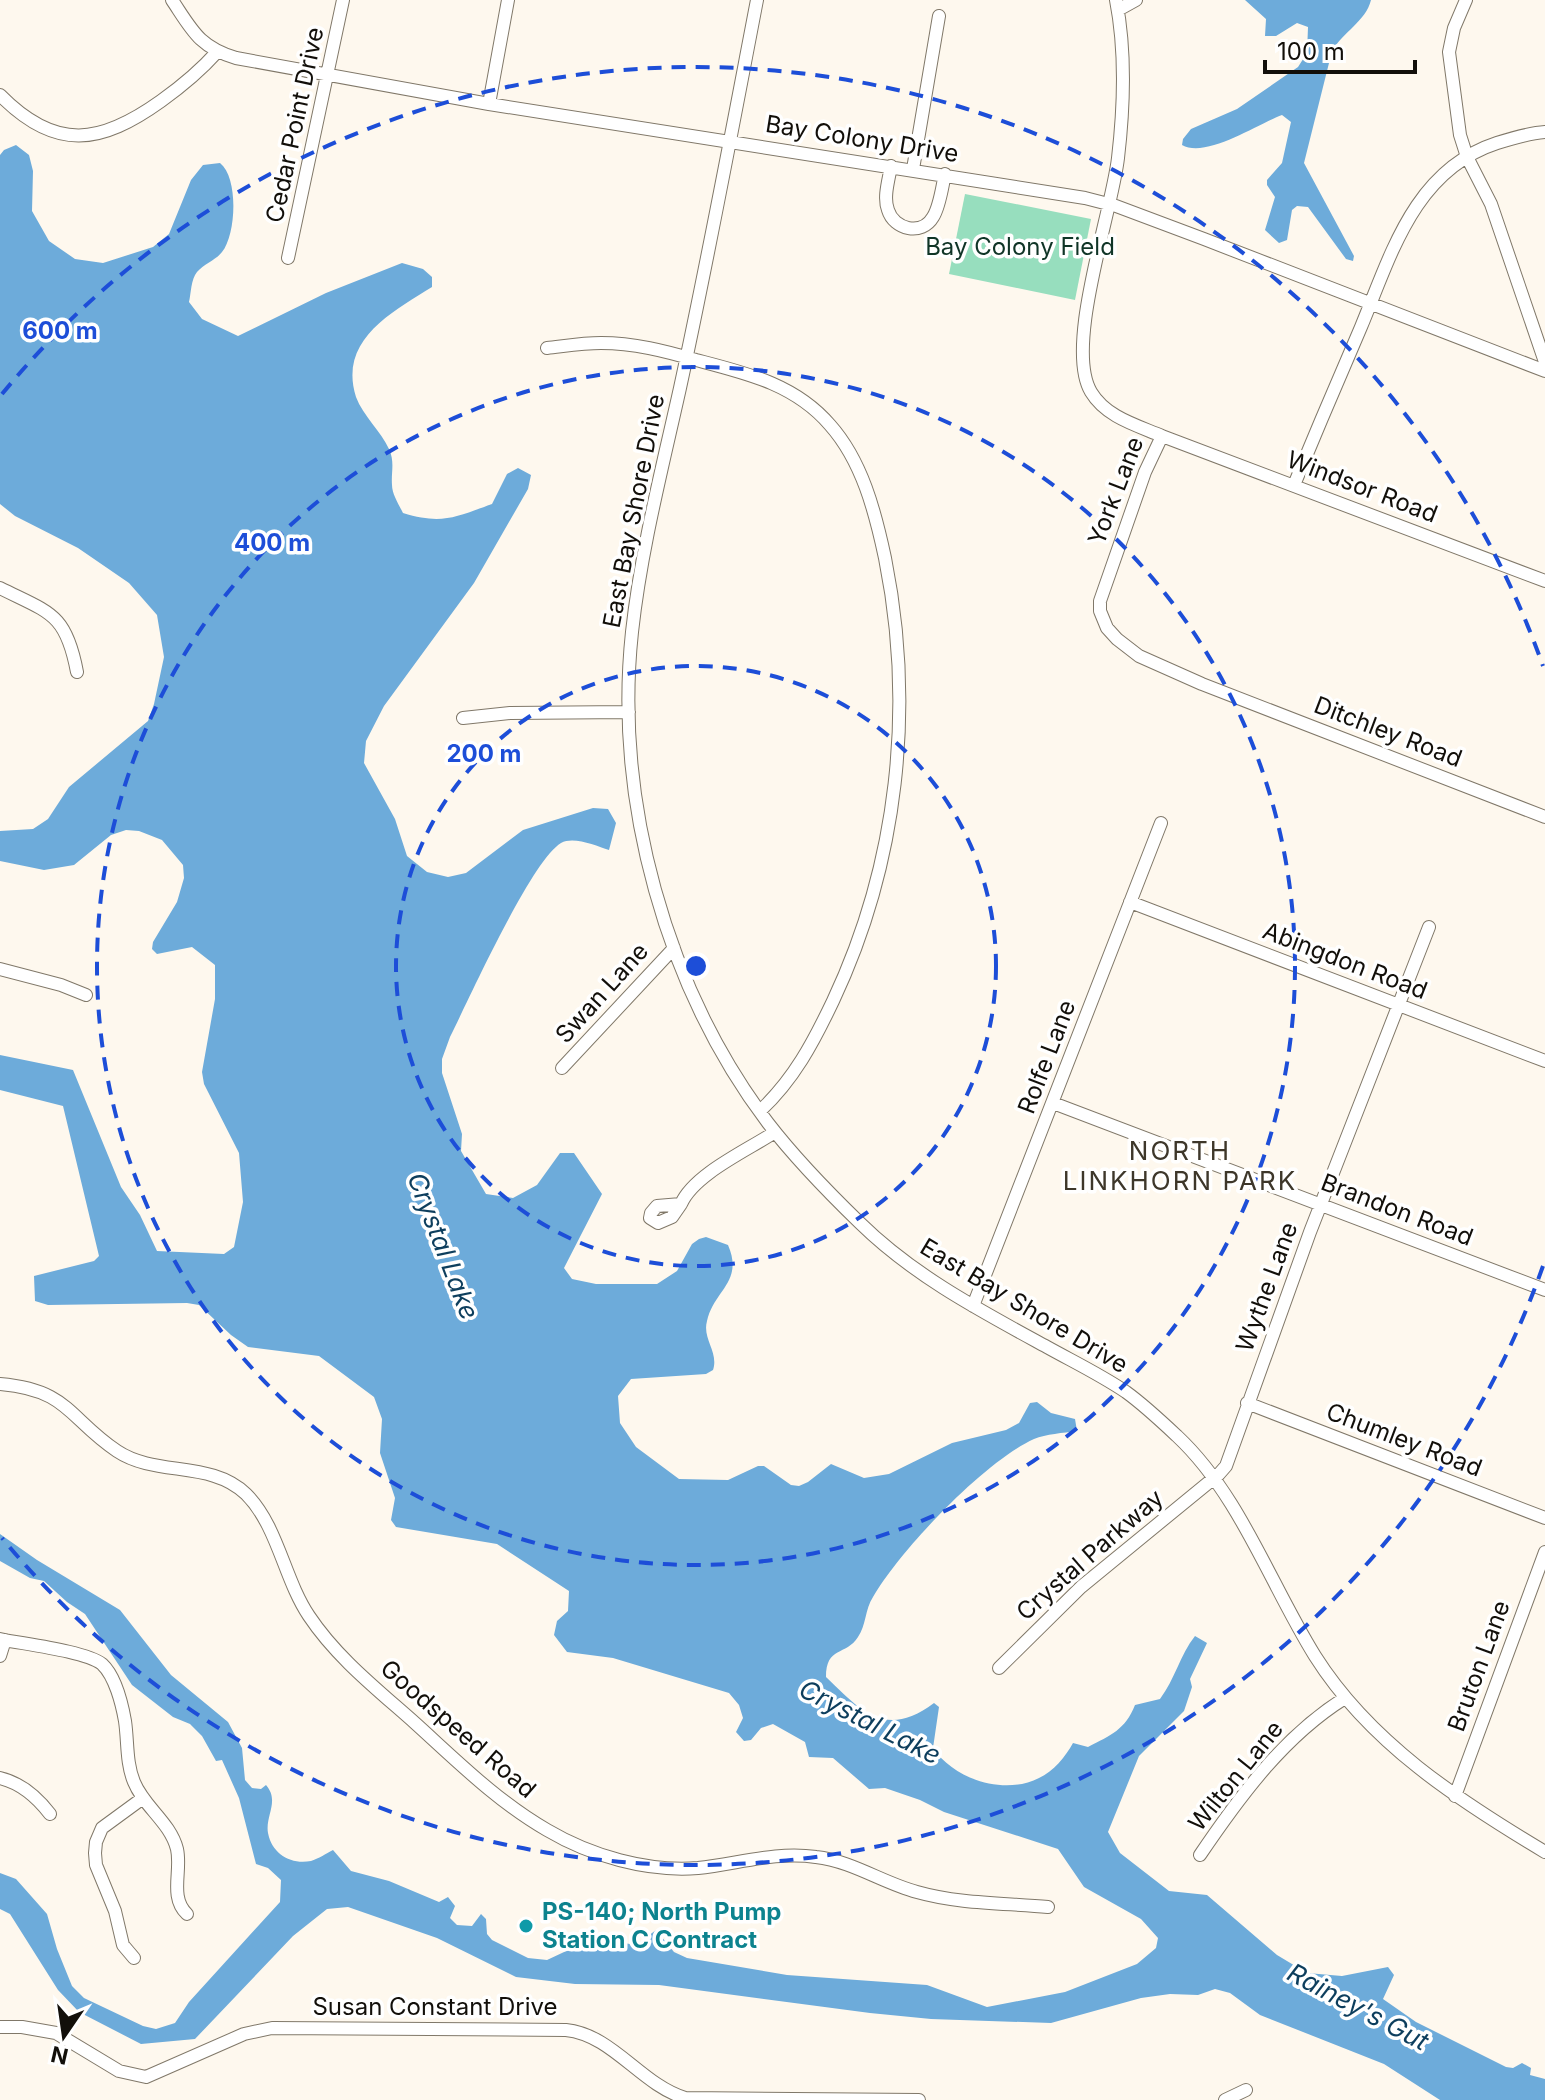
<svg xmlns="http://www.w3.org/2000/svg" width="1545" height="2100" viewBox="0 0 1545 2100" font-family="Inter,sans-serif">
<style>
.green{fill:#97debe}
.water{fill:#6dabda}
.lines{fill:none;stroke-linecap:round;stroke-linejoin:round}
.minor-casing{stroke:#807869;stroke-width:14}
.minor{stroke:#fff;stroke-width:12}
.ring{fill:none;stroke:#1d4ed8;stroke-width:4;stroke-dasharray:14 10}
.culture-dot{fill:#0f9aa8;stroke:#fff;stroke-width:3}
.labels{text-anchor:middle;stroke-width:7;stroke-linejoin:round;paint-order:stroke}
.street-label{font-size:24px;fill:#120f0a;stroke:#fff}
.park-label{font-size:24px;fill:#103527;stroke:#fff}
.culture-label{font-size:24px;font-weight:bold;fill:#0d838f;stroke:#fff;text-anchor:start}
.neighbourhood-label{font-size:26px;letter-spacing:2px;fill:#3e372a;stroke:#fff}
.water-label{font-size:26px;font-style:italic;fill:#0d3e5d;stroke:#fff}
.centre{fill:#1d4ed8;stroke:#fff;stroke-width:4}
.ring-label{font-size:24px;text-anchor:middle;font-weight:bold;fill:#1d4ed8;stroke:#fff;stroke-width:7;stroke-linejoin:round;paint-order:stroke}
</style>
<rect width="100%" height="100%" fill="#fef8ee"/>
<path class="green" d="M965 194 1091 219 1075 300 949 274Z"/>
<path class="water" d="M1245 0H1371C1366 21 1343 32 1332 51L1304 163 1354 256 1353 261 1346 259 1308 207 1297 206 1292 210 1287 240 1279 243 1265 230 1275 197 1267 185V180L1282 163 1291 122 1282 115C1258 124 1206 159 1182 145L1183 139 1191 129 1237 109 1298 67 1307 53 1308 27 1297 23 1276 36H1265L1266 19Z
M16 145 29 155 33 171 32 211 49 241 75 259 103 263 153 247 169 234 191 180 203 165 220 163C239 178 236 235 222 252 216 260 204 264 197 272 191 279 191 293 189 302L202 319 238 336 326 293 402 263 423 269 432 277V287C392 312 338 340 356 397 363 416 381 431 389 449 395 462 391 472 392 485 392 494 399 505 403 513 442 525 456 517 492 504L507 474 518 468 531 475 528 489 474 583 384 706 366 741 364 763 395 819 407 856 427 872 448 877 466 873 523 830 593 808 608 809 616 823 609 850C596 846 574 836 561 843 531 861 469 999 450 1037L442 1059V1073L462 1134 461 1151 486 1194 513 1198 537 1185 560 1153H574L602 1194 564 1268 572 1279 596 1284H657L677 1271 692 1244 699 1239 706 1237 728 1245C744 1282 714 1290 707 1321 702 1339 719 1352 713 1370L706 1374 631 1379 618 1396 620 1423 636 1447 679 1479 728 1480 758 1466H764L791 1485 799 1486 808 1482 831 1464 864 1478 889 1474 952 1443 1006 1430 1019 1423 1030 1403 1037 1402 1051 1413 1075 1419 1077 1431C1063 1433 1046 1434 1034 1439 984 1462 901 1549 873 1597 865 1609 866 1626 858 1637 846 1656 826 1646 826 1677 862 1712 886 1739 934 1703L939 1707 933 1748C954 1779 1004 1796 1039 1778 1053 1772 1066 1756 1073 1743L1088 1747C1111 1735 1125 1730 1135 1705L1160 1699C1175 1679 1180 1655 1195 1636L1207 1643 1190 1679 1192 1687 1184 1711 1139 1756 1108 1832 1120 1853 1169 1891 1207 1895 1277 1955 1307 1973 1342 1976 1388 1967 1394 1975 1383 1999 1416 2022 1506 2067 1513 2068 1522 2063 1531 2068 1530 2075 1545 2079V2100H1440L1384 2064 1260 2015 1230 1993 1215 1989 1198 1995 1170 1994 1141 1998 1051 2023 931 2019 870 2013 659 1985 575 1984 516 1977 437 1938 348 1907 327 1909 293 1936 195 2039 141 2044 79 2012 58 1990 10 1914 0 1909V1873L16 1879 47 1914 57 1949 72 1986 84 1998 143 2026 156 2029 175 2023 189 2002 280 1902 281 1880 268 1868 256 1864 239 1798 222 1760 216 1761 202 1736 190 1724 173 1717 132 1685 85 1614 67 1602 44 1581 30 1578 0 1561V1534L37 1560 120 1610 171 1675 228 1722 242 1748 245 1780 252 1788 261 1789 266 1785C280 1801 265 1816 268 1833 272 1854 291 1865 311 1861 318 1859 327 1853 333 1850L351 1871 389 1881 439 1902 448 1897 455 1906 450 1918 457 1925 472 1926 481 1914 486 1919 487 1934 492 1940 528 1958 547 1960 594 1938 636 1945 656 1930 674 1952 687 1958 787 1975 927 1985 987 2007 1065 1992 1137 1964 1156 1948 1158 1938 1141 1919 1084 1887 1058 1849 944 1812 920 1800 885 1788 869 1789 833 1758 809 1757 805 1742 773 1724 761 1728 751 1740 744 1741 736 1732 743 1718 739 1705 729 1693 613 1658 567 1652 554 1635 557 1621 568 1611 569 1591 497 1544 396 1527 391 1520 395 1498 380 1453 382 1419 374 1397 319 1356 248 1347 231 1335 199 1305 187 1303 48 1305 35 1301 34 1276 94 1261 99 1256 63 1106 0 1090V1055L73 1070 121 1187 140 1215 157 1251 224 1254 234 1247 243 1202 239 1153 204 1084 202 1072 215 999V965L192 947 157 954 152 949 153 942 177 902 184 878 183 865 162 840 139 831 126 830 111 835 74 865 44 870 0 861V831L33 829 48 819 69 787 148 721 154 704 164 657 157 615 129 583 78 548 15 516 0 504V155L4 150Z"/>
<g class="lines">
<g class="minor-casing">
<path id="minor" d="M172 0C192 30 199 47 236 58L489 104 1085 198 1116 206 1204 239 1545 371
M757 0C732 130 708 259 680 388 662 469 641 550 632 632 614 800 666 988 768 1123 795 1158 828 1192 860 1223 914 1276 981 1311 1047 1347 1074 1362 1101 1375 1126 1392 1144 1405 1161 1421 1177 1436 1240 1495 1270 1584 1315 1656 1370 1743 1458 1800 1545 1852
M1116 0C1126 51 1124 107 1118 158 1112 212 1064 347 1091 392 1106 417 1136 425 1162 436L1545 581
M1466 0 1454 28 1449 52 1460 135 1467 157 1491 204 1545 362
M1118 10 1136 0
M0 95C56 152 101 144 161 101 182 86 200 71 217 52
M489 104 508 0
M891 166C889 179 883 197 888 210 894 230 922 236 933 217 940 206 942 187 945 174
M913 169 939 16
M288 258 343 0
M547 348C565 346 583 343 601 343 634 343 665 351 696 360 746 373 795 384 830 425 862 461 875 511 885 558 915 707 898 863 833 1001 813 1043 794 1079 760 1111
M1162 436 1145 472 1100 601V611L1107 628 1117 639 1139 656 1202 684 1545 817
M1294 485C1316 432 1338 380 1361 327 1391 255 1414 170 1497 143 1513 138 1529 133 1545 132
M0 588C50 613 66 613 77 672
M463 718 510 713 629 712
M1130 902 1545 1061
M0 969 61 985 86 995
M562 1068 674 948
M1053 1103 1545 1290
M681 1204C694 1174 748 1150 775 1132
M681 1204 672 1217 658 1223 650 1218 651 1213 657 1206Z
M973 1306 1161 823
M0 1384C69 1390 68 1418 117 1451 156 1477 211 1460 246 1494 278 1526 284 1579 309 1616 337 1658 378 1690 415 1723 457 1761 498 1802 547 1830 591 1856 647 1872 698 1868 737 1864 776 1851 816 1857 852 1861 883 1883 917 1892 959 1904 1006 1903 1048 1907
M1247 1403 1545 1518
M0 1639C23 1644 85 1651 102 1664 115 1676 122 1704 125 1721 128 1741 126 1763 134 1782 144 1807 170 1822 177 1849 182 1871 169 1897 187 1914
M0 1656 5 1640
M999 1668 1081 1587 1219 1474 1226 1466 1310 1232 1429 927
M0 1778C21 1783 37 1797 50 1814
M1455 1796 1545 1552
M1200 1855C1240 1796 1284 1736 1345 1698
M134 1958 123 1945 115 1911 96 1865 95 1853 96 1842 102 1828 143 1798
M0 2027H22L56 2033 119 2071 146 2077 244 2034 272 2028 566 2030C613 2035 640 2084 685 2098L919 2100
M1225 2100 1246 2090"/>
</g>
<use href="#minor" class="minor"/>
</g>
<g class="ring">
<circle cx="696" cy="966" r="300"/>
<circle cx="696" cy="966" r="599"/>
<path d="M1543 1266A899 899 0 0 1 2 1538M2 394A899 899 0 0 1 1543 666"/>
</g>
<circle class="culture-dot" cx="526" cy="1926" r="8"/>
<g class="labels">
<g class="street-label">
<text transform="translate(295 125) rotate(-78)" y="8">Cedar Point Drive</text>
<text transform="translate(862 139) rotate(9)" y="8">Bay Colony Drive</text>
<text transform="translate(1362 487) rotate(21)" y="8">Windsor Road</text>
<text transform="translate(1116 491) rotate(-69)" y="8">York Lane</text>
<text transform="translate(634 511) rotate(-79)" y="8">East Bay Shore Drive</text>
<text transform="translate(1388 732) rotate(21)" y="8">Ditchley Road</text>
<text transform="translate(1345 961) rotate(21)" y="8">Abingdon Road</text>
<text transform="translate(602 993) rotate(-48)" y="8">Swan Lane</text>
<text transform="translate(1047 1057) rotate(-69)" y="8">Rolfe Lane</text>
<text transform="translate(1397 1210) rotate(21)" y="8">Brandon Road</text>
<text transform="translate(1267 1287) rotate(-70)" y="8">Wythe Lane</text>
<text transform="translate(1024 1306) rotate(31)" y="8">East Bay Shore Drive</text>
<text transform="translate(1404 1440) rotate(21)" y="8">Chumley Road</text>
<text transform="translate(1090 1555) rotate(-41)" y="8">Crystal Parkway</text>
<text transform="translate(1479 1666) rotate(-70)" y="8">Bruton Lane</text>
<text transform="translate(458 1729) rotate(41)" y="8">Goodspeed Road</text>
<text transform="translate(1236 1776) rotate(-51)" y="8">Wilton Lane</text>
<text x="435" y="2015">Susan Constant Drive</text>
</g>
<g class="park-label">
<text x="1020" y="255">Bay Colony Field</text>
</g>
<g class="culture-label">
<text x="542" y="1920">PS-140; North Pump<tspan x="542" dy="28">Station C Contract</tspan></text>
</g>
<g class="neighbourhood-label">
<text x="1180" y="1160">NORTH<tspan x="1180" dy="30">LINKHORN PARK</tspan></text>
</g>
<g class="water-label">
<text transform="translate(443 1246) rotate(69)" y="9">Crystal Lake</text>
<text transform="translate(870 1722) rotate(27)" y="9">Crystal Lake</text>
<text transform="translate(1358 2007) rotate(28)" y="9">Rainey's Gut</text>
</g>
</g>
<circle cx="696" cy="966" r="12" class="centre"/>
<g class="ring-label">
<text x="60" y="339">600 m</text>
<text x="272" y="551">400 m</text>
<text x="484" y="762">200 m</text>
</g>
<g transform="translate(64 2036) rotate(193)" stroke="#ffffff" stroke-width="6" paint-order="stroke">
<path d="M0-6L14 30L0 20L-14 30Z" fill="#120f0a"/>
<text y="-12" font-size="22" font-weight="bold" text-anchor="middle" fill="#120f0a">N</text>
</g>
<path d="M1265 60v12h150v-12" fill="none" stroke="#120f0a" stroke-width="4"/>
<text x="1277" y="60" font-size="24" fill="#120f0a" stroke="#ffffff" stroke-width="6" paint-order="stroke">100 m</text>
</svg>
